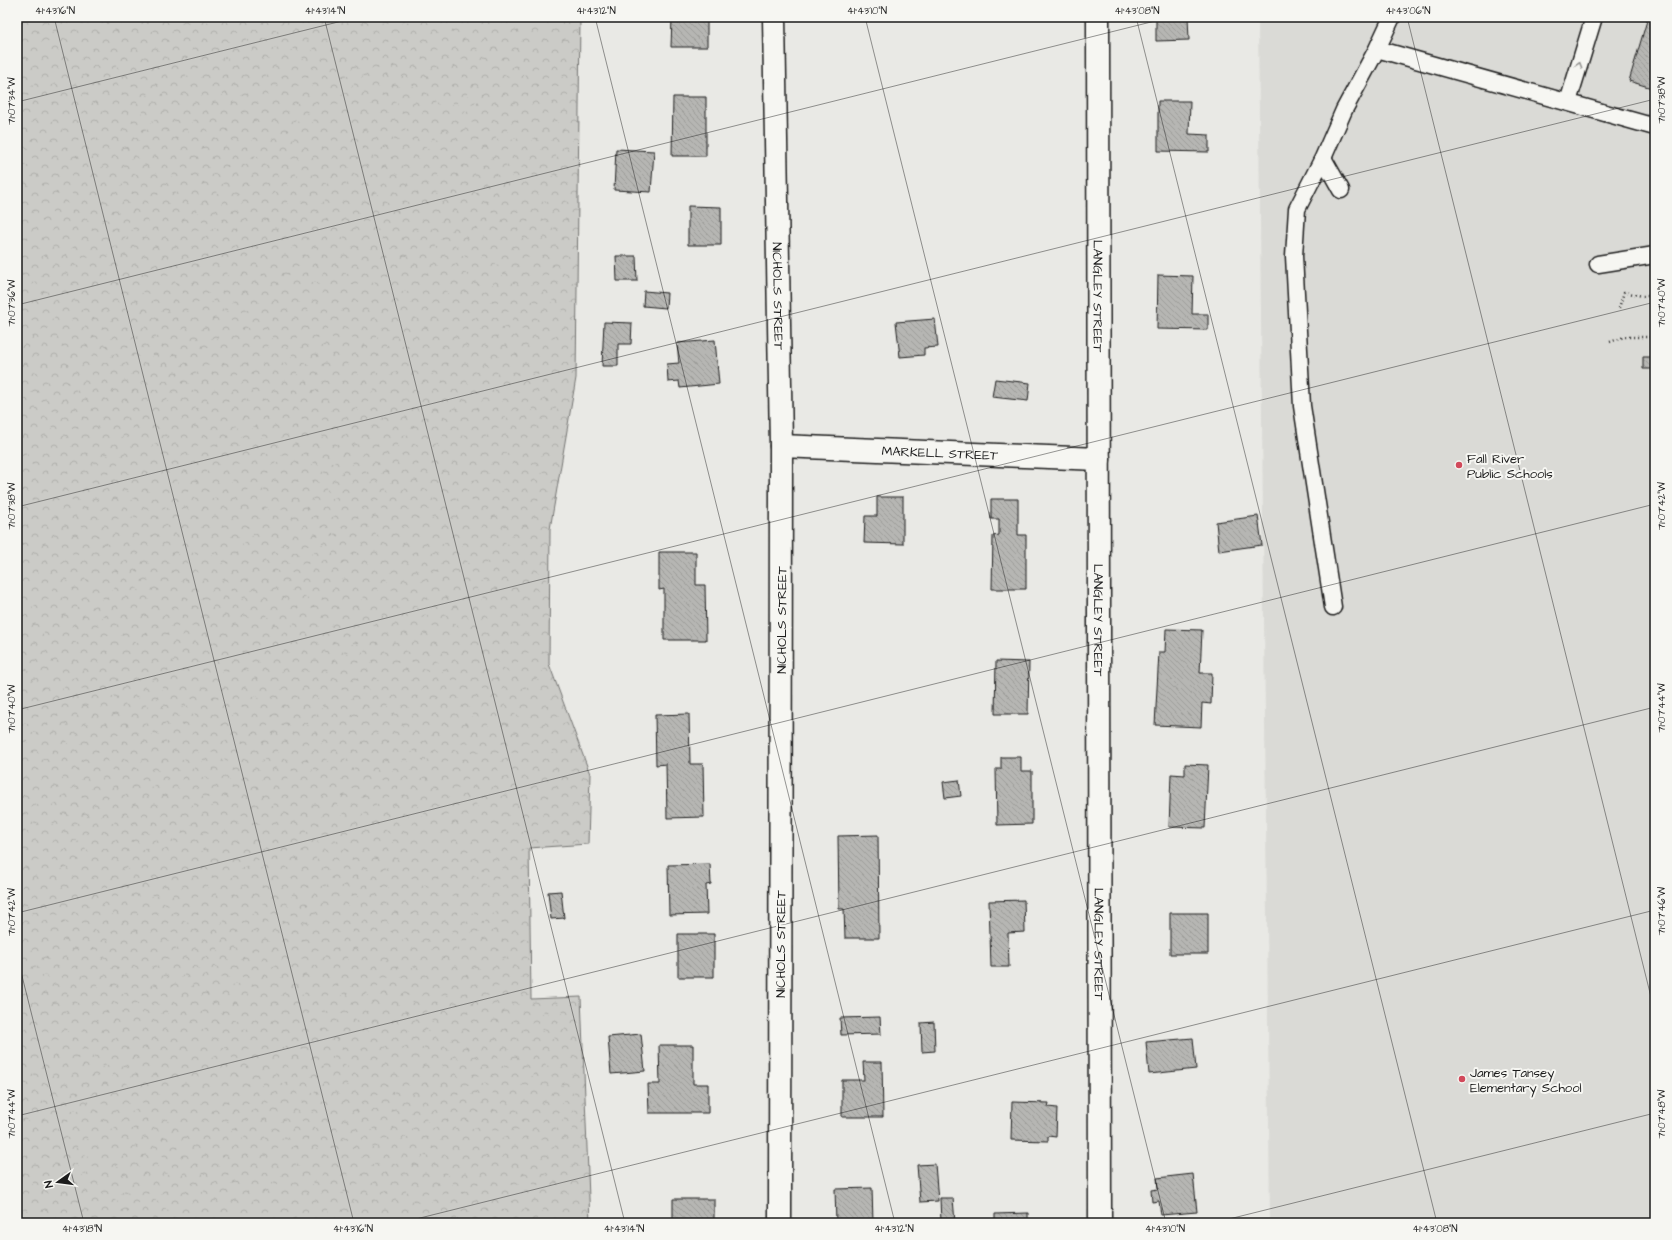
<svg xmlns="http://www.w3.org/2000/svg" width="1672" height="1240" viewBox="0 0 1672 1240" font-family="'Architects Daughter',sans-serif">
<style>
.built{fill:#dadad6}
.forest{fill:url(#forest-crowns);stroke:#747472}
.building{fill:url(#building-back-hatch);stroke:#1c1c1c}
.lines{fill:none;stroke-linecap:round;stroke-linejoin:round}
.service-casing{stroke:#1c1c1c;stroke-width:19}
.minor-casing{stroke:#1c1c1c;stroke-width:25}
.path{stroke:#1c1c1c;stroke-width:2.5;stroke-dasharray:1 3;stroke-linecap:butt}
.service{stroke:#f6f6f2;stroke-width:16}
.minor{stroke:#f6f6f2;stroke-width:22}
.oneway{stroke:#949492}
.ticks{fill:none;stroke:#1c1c1c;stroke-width:1;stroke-opacity:0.45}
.poi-dot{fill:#d1495b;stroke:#f6f6f2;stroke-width:1.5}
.labels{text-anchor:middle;stroke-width:4;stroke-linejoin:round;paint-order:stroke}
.street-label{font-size:13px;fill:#1c1c1c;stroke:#f6f6f2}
.poi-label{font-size:13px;fill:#1c1c1c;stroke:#f6f6f2;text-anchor:start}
.neatline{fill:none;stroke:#1c1c1c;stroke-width:1.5}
.ticks-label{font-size:10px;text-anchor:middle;fill:#1c1c1c}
</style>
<defs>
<pattern id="forest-crowns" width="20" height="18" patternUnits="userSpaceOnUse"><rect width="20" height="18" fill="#cbcbc7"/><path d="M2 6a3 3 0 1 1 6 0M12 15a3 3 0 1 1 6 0" fill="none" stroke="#aeaeaa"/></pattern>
<pattern id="building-back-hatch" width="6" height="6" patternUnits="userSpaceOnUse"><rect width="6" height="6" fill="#b6b6b3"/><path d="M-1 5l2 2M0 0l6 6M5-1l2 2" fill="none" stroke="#9c9c99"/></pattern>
</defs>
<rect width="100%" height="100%" fill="#e9e9e5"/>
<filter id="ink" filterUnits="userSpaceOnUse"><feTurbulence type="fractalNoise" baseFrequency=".025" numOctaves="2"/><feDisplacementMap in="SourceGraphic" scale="8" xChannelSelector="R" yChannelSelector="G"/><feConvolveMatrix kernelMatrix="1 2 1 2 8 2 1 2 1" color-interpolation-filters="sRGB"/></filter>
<g filter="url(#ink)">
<path class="built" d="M1258 17H1655V1223H1270Z"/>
<path class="forest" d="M17 17H580L576 378 550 529 549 664 590 774 588 844 529 848 531 999 581 997 590 1223H17Z"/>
<path class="building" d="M672 17H707V47H671Z
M1156 17H1188L1189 40 1156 41Z
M1648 17H1655V89L1629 81Z
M673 97H706V156H672Z
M1158 101H1190L1189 134 1209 135V152L1158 151Z
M616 149 654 151 651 192 614 190Z
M688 206 721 207V245H688Z
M616 256H636L637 281H617Z
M1158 275 1193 276 1192 314H1208V330L1157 329Z
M644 291 667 293 666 308 643 306Z
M935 319 938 347 924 348V355L900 357 896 322Z
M604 322 632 323 631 344H618V366H602Z
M715 340 719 384 680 388 679 381 668 382 667 364 679 363 677 343Z
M1643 357H1655V369H1643Z
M995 379 1030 383 1028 401 992 397Z
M877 497H903V544L864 543 865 516H877Z
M991 499H1018V535H1026V589H992L993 536 999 535V519H991Z
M1258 516 1262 545 1219 551 1216 522Z
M659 552H696V585H705L706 640H664V589L659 590Z
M1166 629 1202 630 1200 673H1212L1211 704 1202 703 1201 727 1155 725 1159 652H1165Z
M996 661 1029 662 1028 714H995Z
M689 714 690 764H703L704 817 667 818 666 764 656 765 655 715Z
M1001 757H1021V771H1032V824L997 825 996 769H1001Z
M1185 764 1208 765 1205 828 1169 827 1171 774 1185 775Z
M959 780 961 796 945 798 943 782Z
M878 835 879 938H845L844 909H839L838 836Z
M710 864 711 884 706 885 707 914 669 915 668 865Z
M561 891 564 918 551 919 548 892Z
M1024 900 1025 932 1008 933 1009 967H991L989 901Z
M1170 913H1208V954H1170Z
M678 934H714V977H678Z
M880 1017 881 1034 841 1035 840 1018Z
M934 1022 935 1051 922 1052 921 1023Z
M641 1034 645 1071 611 1074 608 1037Z
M1193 1038 1196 1069 1149 1074 1146 1042Z
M659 1045H693V1084H708V1113H649L648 1084H660Z
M863 1062H882L883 1117H842V1080H864Z
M1012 1102 1049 1103 1048 1107 1057 1108 1056 1137 1048 1136V1141L1011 1140Z
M935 1164 938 1201 920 1202 917 1165Z
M1193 1174 1197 1212 1161 1215 1159 1201 1152 1202 1151 1190 1158 1189 1157 1178Z
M872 1188 873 1223H836L835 1189Z
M940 1198H953L955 1223H941Z
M673 1199H714V1223H673Z
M1028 1213V1223H995V1214Z"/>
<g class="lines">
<g class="service-casing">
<path id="service" d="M1392 17 1377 49 1655 127
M1568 102 1594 17
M1323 158 1297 209 1294 256 1302 406 1333 607
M1341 190 1323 158 1344 110 1377 49
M1598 264 1655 255"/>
</g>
<g class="minor-casing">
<g id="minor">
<path id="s1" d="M774 17 781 446 780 1223"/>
<path id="s2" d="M1098 17 1100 1223"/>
<path id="s3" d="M781 446 1099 459"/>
</g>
</g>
<path class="path" d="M1619 308 1624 292 1642 296H1655
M1610 342 1624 337H1655"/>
<use href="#service" class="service"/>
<use href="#minor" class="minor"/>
</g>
<defs><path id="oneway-chevron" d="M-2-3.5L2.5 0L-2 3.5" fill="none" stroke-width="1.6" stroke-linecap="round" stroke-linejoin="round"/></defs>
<use class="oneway" href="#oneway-chevron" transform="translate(1579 65) rotate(-73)"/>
</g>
<path class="ticks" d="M54 17 354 1223M324 17 625 1223M595 17 895 1223M865 17 1166 1223M1136 17 1437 1223M1407 17 1655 1013M17 102 358 17M17 305 1171 17M17 507 1655 99M17 710 1655 302M17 913 1655 504M17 956 84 1223M17 1116 1655 707M400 1223 1655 910M1213 1223 1655 1113"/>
<g class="poi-dot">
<circle cx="1459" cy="465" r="4"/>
<circle cx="1462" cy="1079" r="4"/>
</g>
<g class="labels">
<g class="street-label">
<text dy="5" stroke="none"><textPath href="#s1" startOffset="279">NICHOLS STREET</textPath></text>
<text dy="5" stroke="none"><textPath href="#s2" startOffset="279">LANGLEY STREET</textPath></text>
<text dy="5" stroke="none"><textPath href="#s3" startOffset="159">MARKELL STREET</textPath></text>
<text transform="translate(781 620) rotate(-90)" y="5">NICHOLS STREET</text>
<text dy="5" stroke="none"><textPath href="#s2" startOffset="603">LANGLEY STREET</textPath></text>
<text transform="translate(780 944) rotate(-90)" y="5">NICHOLS STREET</text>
<text dy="5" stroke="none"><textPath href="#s2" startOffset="927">LANGLEY STREET</textPath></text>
</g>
<g class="poi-label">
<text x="1467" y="463">Fall River<tspan x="1467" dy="15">Public Schools</tspan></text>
<text x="1470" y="1077">James Tansey<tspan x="1470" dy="15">Elementary School</tspan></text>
</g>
</g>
<rect width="1672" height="1240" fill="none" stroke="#f6f6f2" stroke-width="44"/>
<g transform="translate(58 1182) rotate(256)" stroke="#f6f6f2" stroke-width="3" paint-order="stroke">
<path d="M0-3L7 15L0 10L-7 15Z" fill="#1c1c1c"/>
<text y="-6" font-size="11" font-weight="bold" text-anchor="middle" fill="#1c1c1c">N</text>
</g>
<rect x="22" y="22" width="1628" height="1196" class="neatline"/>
<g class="ticks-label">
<text x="55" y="14">41°43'16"N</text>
<text x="325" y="14">41°43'14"N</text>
<text x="596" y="14">41°43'12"N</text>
<text x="867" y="14">41°43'10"N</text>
<text x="1137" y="14">41°43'08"N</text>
<text x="1408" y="14">41°43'06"N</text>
<text transform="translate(1661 100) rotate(-90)" y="4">71°07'38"W</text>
<text transform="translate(11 101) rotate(-90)" y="4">71°07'34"W</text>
<text transform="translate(1661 303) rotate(-90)" y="4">71°07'40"W</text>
<text transform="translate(11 303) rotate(-90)" y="4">71°07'36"W</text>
<text transform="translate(1661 506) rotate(-90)" y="4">71°07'42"W</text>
<text transform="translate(11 506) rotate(-90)" y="4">71°07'38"W</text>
<text transform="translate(1661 708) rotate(-90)" y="4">71°07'44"W</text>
<text transform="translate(11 709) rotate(-90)" y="4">71°07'40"W</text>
<text transform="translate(1661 911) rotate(-90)" y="4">71°07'46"W</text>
<text transform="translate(11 912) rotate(-90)" y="4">71°07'42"W</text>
<text transform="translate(1661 1114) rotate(-90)" y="4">71°07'48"W</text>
<text transform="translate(11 1114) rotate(-90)" y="4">71°07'44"W</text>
<text x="82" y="1232">41°43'18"N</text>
<text x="353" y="1232">41°43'16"N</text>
<text x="624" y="1232">41°43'14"N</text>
<text x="894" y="1232">41°43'12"N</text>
<text x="1165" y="1232">41°43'10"N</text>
<text x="1435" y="1232">41°43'08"N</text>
</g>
</svg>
